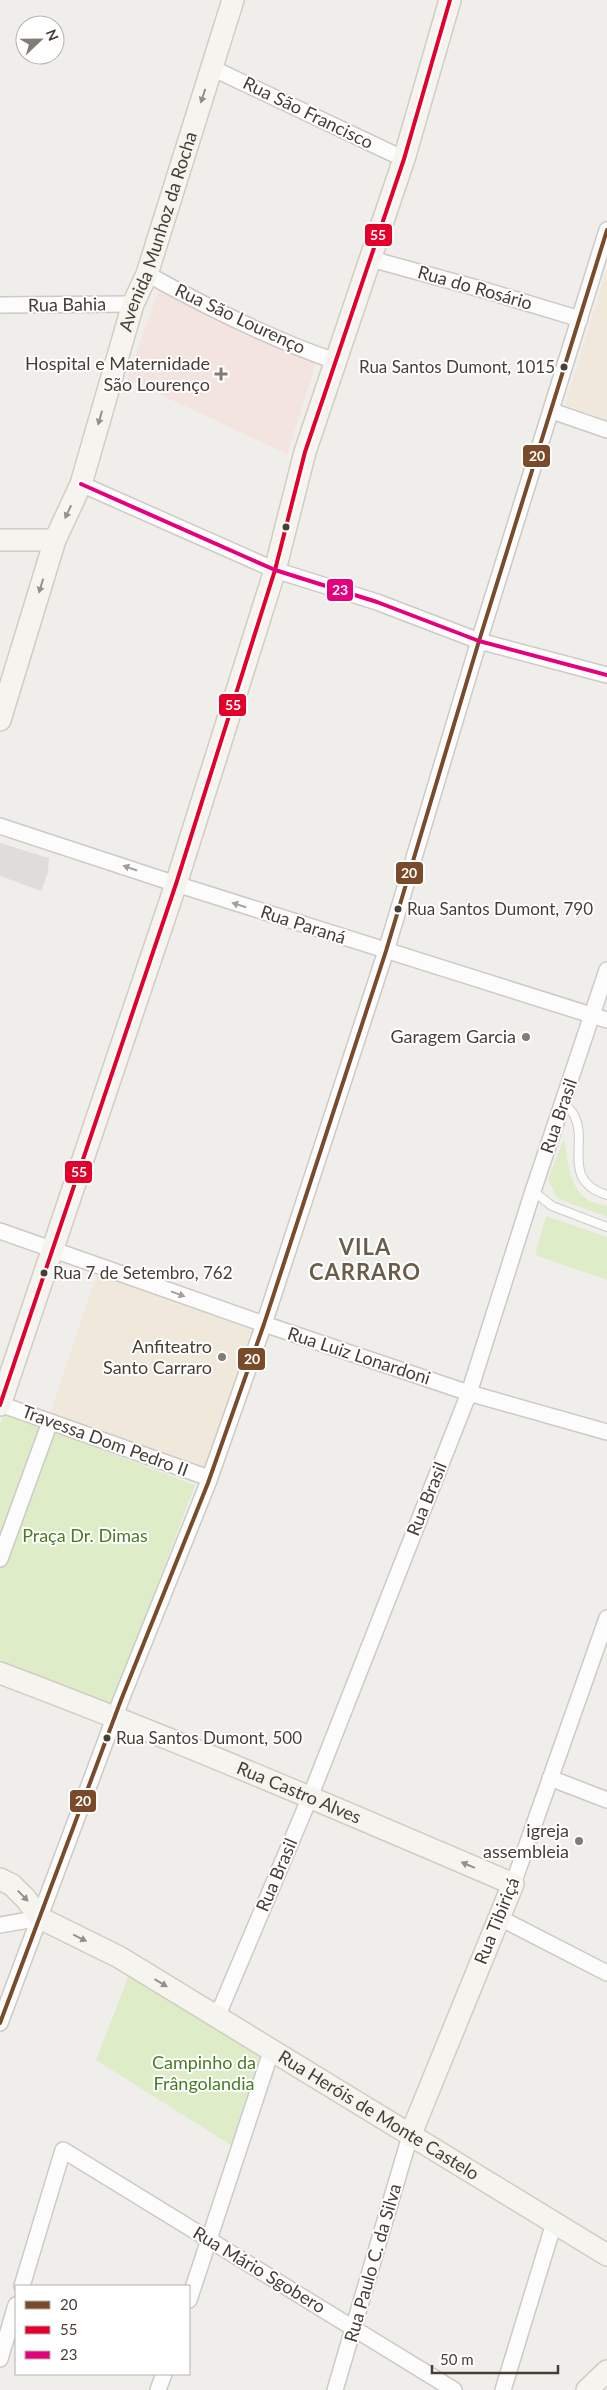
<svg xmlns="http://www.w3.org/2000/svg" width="607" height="2390" viewBox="0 0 607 2390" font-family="Lato,sans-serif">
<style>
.education{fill:#efe8db}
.medical{fill:#f3e4e0}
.green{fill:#dfecc8}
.parking{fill:#dfddd9}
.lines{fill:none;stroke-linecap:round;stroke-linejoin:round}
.lane-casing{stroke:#cdcac6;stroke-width:10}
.street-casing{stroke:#cdcac6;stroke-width:18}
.secondary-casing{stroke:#d2ccc1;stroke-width:24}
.lane{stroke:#fdfcfc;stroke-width:8}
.street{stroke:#fdfcfc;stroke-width:15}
.secondary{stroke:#f6f4ee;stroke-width:21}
.bus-1-casing{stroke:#fff;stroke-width:8}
.bus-2-casing{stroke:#fff;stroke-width:8}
.bus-3-casing{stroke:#fff;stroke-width:8}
.bus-1{stroke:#7a4b2a;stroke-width:4}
.bus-2{stroke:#e4002b;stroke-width:4}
.bus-3{stroke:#e5007d;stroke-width:4}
.oneway{fill:#969088}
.oneway2{fill:#a29e98}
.bus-dot{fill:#473f35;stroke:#fff;stroke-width:2}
.poi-dot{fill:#827c74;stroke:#fff;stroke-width:2}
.labels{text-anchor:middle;stroke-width:4;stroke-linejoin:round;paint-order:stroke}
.bus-label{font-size:17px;fill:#473f35;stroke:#fff;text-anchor:start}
.street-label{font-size:18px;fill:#473f35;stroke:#fff}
.poi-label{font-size:18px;fill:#473f35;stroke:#fff;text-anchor:end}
.park-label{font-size:18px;fill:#497c25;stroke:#fff}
.district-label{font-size:22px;font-weight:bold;letter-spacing:1px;fill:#6a5d4b;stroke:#fff}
.line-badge{stroke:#fff;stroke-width:2}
.badge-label{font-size:14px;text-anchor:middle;font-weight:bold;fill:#fff}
</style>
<rect width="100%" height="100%" fill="#f0eeea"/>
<path class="education" d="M607 269V420L565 405Z
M98 1272 257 1331 207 1472 50 1413Z"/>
<path class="medical" d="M159 289 317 361 287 454 127 379Z"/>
<path class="green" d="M564 1139C568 1160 568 1186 588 1200 593 1203 601 1204 607 1206V1217L557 1198 548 1179Z
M546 1216 607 1237V1280L535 1255Z
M4 1413 195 1485 111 1708 0 1666V1425Z
M129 1975 264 2056 234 2147 96 2060Z"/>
<path class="parking" d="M0 843 49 858 48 872 41 891 0 876Z"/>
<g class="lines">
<g class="lane-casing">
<path id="lane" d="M564 1103C567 1107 572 1111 574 1115 589 1144 560 1180 607 1195
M533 1191 552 1206 607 1227"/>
</g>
<g class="street-casing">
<path id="street" d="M212 68 404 159
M371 259 484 290 580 319
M147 274C207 307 270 339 335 361
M0 305 133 304
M552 411 607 430
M81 484 275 570 377 602 479 641 607 675
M0 826 176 884 607 1020
M0 1231 264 1324 469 1393 607 1432
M0 1404 209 1478
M0 1559 50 1422
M550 1778 607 1800
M513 1884 607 1618
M498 1917 607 1973
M0 1925 40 1918
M217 2017 310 1797 469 1393 533 1191 607 970
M0 2023 121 1700 208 1483 264 1324 386 951 479 641 607 230
M22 2286 63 2150 454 2390
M189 2300 271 2052
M0 2359 16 2305
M158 2390 164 2374
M335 2390 410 2136
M503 2390 554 2223"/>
</g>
<g class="secondary-casing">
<g id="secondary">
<path d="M0 540H55"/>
<path id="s1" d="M0 720 55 540 81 484 133 304 147 274 233 0"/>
<path d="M0 1405 176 884 275 570 305 452 404 159 450 0"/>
<path id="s2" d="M0 1673C173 1738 343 1811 513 1884L410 2136"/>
<path id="s3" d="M0 1879 12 1885 26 1899 40 1918 119 1957 607 2255"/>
<path d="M587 2390 607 2371"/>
</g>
</g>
<use href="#lane" class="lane"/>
<use href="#street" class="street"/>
<use href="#secondary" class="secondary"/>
<g class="bus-1-casing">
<path id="bus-1" d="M0 2023 121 1700 208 1483 264 1324 386 951 479 641 607 230"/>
</g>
<g class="bus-2-casing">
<path id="bus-2" d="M0 1405 176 884 275 570 305 452 404 159 450 0"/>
</g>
<g class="bus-3-casing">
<path id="bus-3" d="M81 484 275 570 377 602 479 641 607 675"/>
</g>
<use href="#bus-1" class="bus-1"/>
<use href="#bus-2" class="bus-2"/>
<use href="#bus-3" class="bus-3"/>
</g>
<defs><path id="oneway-solid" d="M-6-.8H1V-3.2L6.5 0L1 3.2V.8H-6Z" transform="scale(1.25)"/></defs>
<g class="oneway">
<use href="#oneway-solid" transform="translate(203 96) rotate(108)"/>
<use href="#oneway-solid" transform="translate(100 418) rotate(106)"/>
<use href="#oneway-solid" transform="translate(68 512) rotate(115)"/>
<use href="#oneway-solid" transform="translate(41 586) rotate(107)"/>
<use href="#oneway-solid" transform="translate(468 1865) rotate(-157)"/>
<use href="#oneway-solid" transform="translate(23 1896) rotate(46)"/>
<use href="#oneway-solid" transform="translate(80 1938) rotate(26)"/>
<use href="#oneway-solid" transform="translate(161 1983) rotate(31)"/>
</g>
<g class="oneway2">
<use href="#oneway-solid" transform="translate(130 868) rotate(-161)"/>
<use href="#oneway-solid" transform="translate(239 905) rotate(-162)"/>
<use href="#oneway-solid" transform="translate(178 1294) rotate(20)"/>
</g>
<g class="bus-dot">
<circle cx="564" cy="367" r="4.5"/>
<circle cx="286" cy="527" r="4.5"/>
<circle cx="398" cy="909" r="4.5"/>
<circle cx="44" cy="1273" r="4.5"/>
<circle cx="107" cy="1738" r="4.5"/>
</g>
<g class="poi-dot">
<path d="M218.5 366.5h5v5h5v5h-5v5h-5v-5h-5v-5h5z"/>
<circle cx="526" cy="1037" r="5"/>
<circle cx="222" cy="1357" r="5"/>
<circle cx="579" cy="1841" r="5"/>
</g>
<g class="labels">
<g class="bus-label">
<text x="555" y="373" text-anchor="end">Rua Santos Dumont, 1015</text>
<text x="407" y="915">Rua Santos Dumont, 790</text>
<text x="53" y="1279">Rua 7 de Setembro, 762</text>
<text x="116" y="1744">Rua Santos Dumont, 500</text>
</g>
<g class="street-label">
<text transform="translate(308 113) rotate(26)" y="6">Rua São Francisco</text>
<text dy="6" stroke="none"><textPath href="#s1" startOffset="514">Avenida Munhoz da Rocha</textPath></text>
<text transform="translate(475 288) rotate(16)" y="6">Rua do Rosário</text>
<text transform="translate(67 305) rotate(-1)" y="6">Rua Bahia</text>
<text transform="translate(240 319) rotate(25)" y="6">Rua São Lourenço</text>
<text transform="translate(303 925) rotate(18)" y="6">Rua Paraná</text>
<text transform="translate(559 1116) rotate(-71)" y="6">Rua Brasil</text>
<text transform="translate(359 1356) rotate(18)" y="6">Rua Luiz Lonardoni</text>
<text transform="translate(105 1441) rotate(20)" y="6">Travessa Dom Pedro II</text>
<text transform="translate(427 1499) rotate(-68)" y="6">Rua Brasil</text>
<text dy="6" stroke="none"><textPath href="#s2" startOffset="322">Rua Castro Alves</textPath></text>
<text transform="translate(277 1875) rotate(-67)" y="6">Rua Brasil</text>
<text transform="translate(497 1921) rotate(-68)" y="6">Rua Tibiriçá</text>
<text dy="6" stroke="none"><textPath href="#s3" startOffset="449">Rua Heróis de Monte Castelo</textPath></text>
<text transform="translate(373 2263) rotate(-74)" y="6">Rua Paulo C. da Silva</text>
<text transform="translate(259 2270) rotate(31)" y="6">Rua Mário Sgobero</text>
</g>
<g class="poi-label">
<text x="210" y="370">Hospital e Maternidade<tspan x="210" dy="21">São Lourenço</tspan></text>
<text x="516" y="1043">Garagem Garcia</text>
<text x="212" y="1353">Anfiteatro<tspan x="212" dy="21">Santo Carraro</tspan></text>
<text x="569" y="1837">igreja<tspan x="569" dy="21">assembleia</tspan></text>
</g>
<g class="park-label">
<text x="85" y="1542">Praça Dr. Dimas</text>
<text x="204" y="2069">Campinho da<tspan x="204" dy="21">Frângolandia</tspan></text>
</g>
<g class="district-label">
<text x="365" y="1255">VILA<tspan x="365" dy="25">CARRARO</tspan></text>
</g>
</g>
<g class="line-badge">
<rect x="364" y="223" width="29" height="24" rx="5" fill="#e4002b"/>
<rect x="522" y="444" width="29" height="24" rx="5" fill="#7a4b2a"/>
<rect x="326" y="578" width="28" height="24" rx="5" fill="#e5007d"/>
<rect x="218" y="693" width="29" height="24" rx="5" fill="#e4002b"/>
<rect x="395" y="861" width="29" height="24" rx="5" fill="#7a4b2a"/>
<rect x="64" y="1160" width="29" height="24" rx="5" fill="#e4002b"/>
<rect x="237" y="1347" width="29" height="24" rx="5" fill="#7a4b2a"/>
<rect x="69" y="1789" width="28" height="24" rx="5" fill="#7a4b2a"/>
</g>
<g class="badge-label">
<text x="378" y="240">55</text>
<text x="537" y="461">20</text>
<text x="340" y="595">23</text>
<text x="233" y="710">55</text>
<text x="409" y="878">20</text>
<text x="79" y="1177">55</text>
<text x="252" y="1364">20</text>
<text x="83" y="1806">20</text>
</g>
<rect x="15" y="2285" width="175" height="90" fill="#ffffff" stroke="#b5b2ae"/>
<rect x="25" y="2301" width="25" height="8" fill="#7a4b2a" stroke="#b5b2ae"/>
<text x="60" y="2310" font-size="15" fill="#473f35">20</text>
<rect x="25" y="2326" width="25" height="8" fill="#e4002b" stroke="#b5b2ae"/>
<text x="60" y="2335" font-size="15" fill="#473f35">55</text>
<rect x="25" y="2351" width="25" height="8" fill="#e5007d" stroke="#b5b2ae"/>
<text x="60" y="2360" font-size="15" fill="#473f35">23</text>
<g transform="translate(40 40) rotate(68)"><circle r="24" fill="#ffffff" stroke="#b5b2ae"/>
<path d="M0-4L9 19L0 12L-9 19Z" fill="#827c74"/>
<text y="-8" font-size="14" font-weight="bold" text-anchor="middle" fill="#473f35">N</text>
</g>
<path d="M432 2365v8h126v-8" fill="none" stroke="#473f35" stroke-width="2.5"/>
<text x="440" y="2365" font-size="15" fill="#473f35" stroke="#ffffff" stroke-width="4" paint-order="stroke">50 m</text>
</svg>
